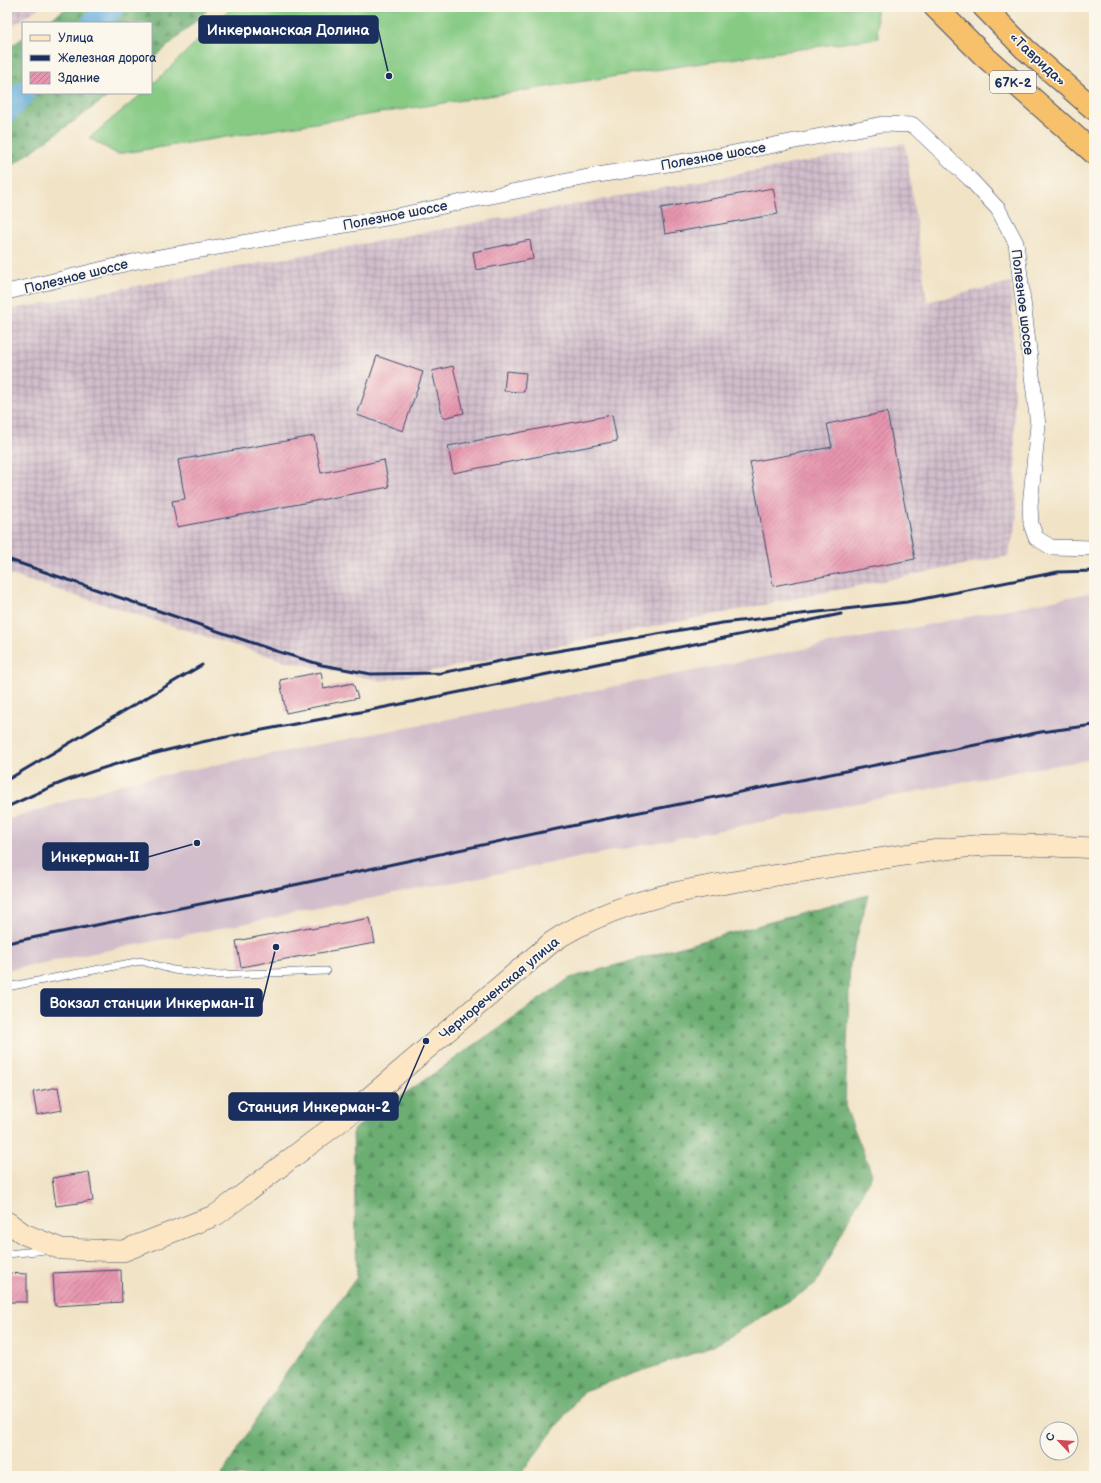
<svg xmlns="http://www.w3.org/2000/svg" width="1101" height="1483" viewBox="0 0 1101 1483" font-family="'Balsamiq Sans',sans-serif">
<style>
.industrial{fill:url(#industrial-grid)}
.railway{fill:#d1bdcb}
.forest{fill:url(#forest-firs);stroke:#446e68}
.garden{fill:#86ca84;stroke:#507c71}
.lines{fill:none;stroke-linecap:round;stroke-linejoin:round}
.river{stroke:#61aad8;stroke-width:24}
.building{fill:url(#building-hatch)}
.lane-casing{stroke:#3b4a6e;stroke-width:8}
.street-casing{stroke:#3b4a6e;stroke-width:16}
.secondary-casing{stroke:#3b4a6e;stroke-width:22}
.highway-casing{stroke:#3b4a6e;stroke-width:24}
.lane{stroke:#fff;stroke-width:7}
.street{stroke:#fff;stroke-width:15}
.secondary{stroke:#fce6c4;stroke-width:21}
.highway{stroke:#f7c06b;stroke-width:22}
.rail{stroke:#1b2f5e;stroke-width:3}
.labels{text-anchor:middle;stroke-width:3.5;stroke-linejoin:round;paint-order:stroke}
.shield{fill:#fbf7ec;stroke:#5e6b89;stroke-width:1}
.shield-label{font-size:13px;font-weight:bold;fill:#1b2f5e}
.street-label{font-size:14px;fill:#1b2f5e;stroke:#fbf7ec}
.leader{fill:none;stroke:#1b2f5e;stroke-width:1.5}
.callout-dot{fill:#1b2f5e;stroke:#fbf7ec;stroke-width:1.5}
.callout{fill:#1b2f5e;stroke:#1b2f5e;stroke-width:1.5}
.callout-label{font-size:15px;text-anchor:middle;font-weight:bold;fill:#fff}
</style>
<defs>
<pattern id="industrial-grid" width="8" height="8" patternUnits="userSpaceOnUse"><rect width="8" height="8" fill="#d1bdcb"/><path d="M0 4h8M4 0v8" fill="none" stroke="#a99aa8"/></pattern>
<pattern id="forest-firs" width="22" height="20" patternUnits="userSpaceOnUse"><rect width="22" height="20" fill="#6cae72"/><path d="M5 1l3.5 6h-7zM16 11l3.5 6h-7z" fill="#588e61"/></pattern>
<pattern id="building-hatch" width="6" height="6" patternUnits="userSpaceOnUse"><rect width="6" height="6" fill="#e794ae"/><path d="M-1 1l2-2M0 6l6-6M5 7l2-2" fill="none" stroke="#ba7991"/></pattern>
</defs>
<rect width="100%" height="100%" fill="#fbf7ec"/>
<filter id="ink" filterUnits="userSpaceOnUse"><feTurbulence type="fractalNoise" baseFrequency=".025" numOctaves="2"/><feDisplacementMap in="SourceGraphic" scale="8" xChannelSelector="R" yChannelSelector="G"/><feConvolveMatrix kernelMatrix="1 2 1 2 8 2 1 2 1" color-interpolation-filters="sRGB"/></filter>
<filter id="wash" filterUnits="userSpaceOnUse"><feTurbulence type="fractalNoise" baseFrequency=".012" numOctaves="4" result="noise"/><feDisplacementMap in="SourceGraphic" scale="16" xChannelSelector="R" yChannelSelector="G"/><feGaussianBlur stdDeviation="0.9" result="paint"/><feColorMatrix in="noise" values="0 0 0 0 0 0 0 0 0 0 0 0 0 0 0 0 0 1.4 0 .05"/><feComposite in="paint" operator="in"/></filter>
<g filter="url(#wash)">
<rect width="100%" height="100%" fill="#f1e3c6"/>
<path class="industrial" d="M7 7H39L7 30Z
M905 143 927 302 1011 282 1017 520 1008 556 382 681 281 660 7 574V310Z"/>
<path class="railway" d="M1094 592V759L1026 770 7 970V820L128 782Z"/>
<path class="forest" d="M68 7H211L151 61V23H45Z
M23 38V93H113L7 169V49Z
M868 895 850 963 845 1106 872 1174 815 1285 712 1347 583 1391 519 1476H221L282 1379 357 1277 353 1130 570 978Z"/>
<path class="garden" d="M232 7H876L878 38 681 66 117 154 89 138 143 93H151V86Z"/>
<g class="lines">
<path class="river" d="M93 23 113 7
M7 111 23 93"/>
</g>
<g id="blocks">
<path class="building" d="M773 188 778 214 665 234 661 208Z
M530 240 533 259 476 270 473 252Z
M377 356 423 372 403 431 357 415Z
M453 366 464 413 443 418 432 371Z
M506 371 526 373 524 392 504 391Z
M887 412 915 559 773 586 750 462 832 447 827 424Z
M612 415 617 441 453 473 448 446Z
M314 436 321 473 384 460 389 487 177 527 172 501 185 499 178 460Z
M321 672 324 689 353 683 358 698 286 713 280 680Z
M370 918 375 943 241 967 236 941 310 927 311 929Z
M58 1087 62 1110 37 1115 33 1092Z
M89 1172 93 1201 56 1206 52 1178Z
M121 1270 122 1302 55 1306 53 1273Z
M7 1273 27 1274V1302H7Z"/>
</g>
</g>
<g filter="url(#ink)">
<use href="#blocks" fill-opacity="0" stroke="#3b4a6e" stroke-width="1"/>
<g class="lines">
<g class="lane-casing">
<path id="lane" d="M7 987 141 961 173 970 214 975 326 971
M7 1254 47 1250"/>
</g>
<g class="street-casing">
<path id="street" d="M7 292 137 261 397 216 471 200 598 175 718 156 883 124 913 125 970 179 998 209 1016 243 1038 425 1030 506 1031 524 1036 538 1051 547 1094 548"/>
</g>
<g class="secondary-casing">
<path id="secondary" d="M7 1222 24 1234 61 1249 123 1251 216 1215 350 1114 552 942C623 895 708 886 791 873 851 864 912 852 973 846 1013 843 1054 846 1094 848"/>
</g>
<g class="highway-casing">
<path id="highway" d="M935 7 983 55 1094 153
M984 7 1025 49 1094 109"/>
</g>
<use href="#lane" class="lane"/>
<use href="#street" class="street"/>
<use href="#secondary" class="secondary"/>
<use href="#highway" class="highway"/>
<path class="rail" d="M7 559 276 651 322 665 371 674 441 673 510 659 722 623 907 602 1058 572 1094 571
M7 780 202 665
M7 807C29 797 51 786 74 778 181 739 296 726 406 703 551 674 696 643 841 614
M7 943 299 884 590 822 1041 732 1094 725"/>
</g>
</g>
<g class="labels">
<rect class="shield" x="990" y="71" width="46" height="22" rx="3"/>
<g class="shield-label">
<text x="1013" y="87">67К-2</text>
</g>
<g class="street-label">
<text transform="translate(1038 59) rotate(43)" y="5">«Таврида»</text>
<text transform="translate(713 156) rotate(-10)" y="5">Полезное шоссе</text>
<text transform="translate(395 215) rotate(-11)" y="5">Полезное шоссе</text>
<text transform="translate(76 276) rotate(-14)" y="5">Полезное шоссе</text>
<text transform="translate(1023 302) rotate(83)" y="5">Полезное шоссе</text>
<text transform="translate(499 988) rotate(-40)" y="5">Чернореченская улица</text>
</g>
</g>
<path class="leader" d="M389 76L378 29M197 843L148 857M276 947L262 1003M426 1041L398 1106"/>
<g class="callout-dot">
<circle cx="389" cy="76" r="4"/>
<circle cx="197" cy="843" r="4"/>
<circle cx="276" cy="947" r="4"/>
<circle cx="426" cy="1041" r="4"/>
</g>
<g class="callout">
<rect x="199" y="16" width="179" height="27" rx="4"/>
<rect x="43" y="843" width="105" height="27" rx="4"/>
<rect x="41" y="989" width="221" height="27" rx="4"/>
<rect x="229" y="1093" width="169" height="27" rx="4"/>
</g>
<g class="callout-label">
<text x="288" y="35">Инкерманская Долина</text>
<text x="95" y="862">Инкерман-II</text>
<text x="152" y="1008">Вокзал станции Инкерман-II</text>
<text x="314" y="1112">Станция Инкерман-2</text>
</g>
<rect width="1101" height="1483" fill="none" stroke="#fbf7ec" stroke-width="24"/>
<rect x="22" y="22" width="130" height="72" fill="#fbf7ec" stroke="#a1a7b3"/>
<rect x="30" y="35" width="20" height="6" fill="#fce6c4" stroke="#a1a7b3"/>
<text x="58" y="42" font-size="12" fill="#1b2f5e">Улица</text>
<rect x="30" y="55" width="20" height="6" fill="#1b2f5e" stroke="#a1a7b3"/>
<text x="58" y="62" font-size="12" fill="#1b2f5e">Железная дорога</text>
<rect x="30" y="72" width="20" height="12" fill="url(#building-hatch)" stroke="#a1a7b3"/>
<text x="58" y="82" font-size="12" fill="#1b2f5e">Здание</text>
<g transform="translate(1059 1441) rotate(295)"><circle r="19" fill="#fbf7ec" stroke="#a1a7b3"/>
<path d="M0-3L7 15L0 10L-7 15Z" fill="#d1495b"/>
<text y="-6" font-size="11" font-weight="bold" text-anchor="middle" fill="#1b2f5e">С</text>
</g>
</svg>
